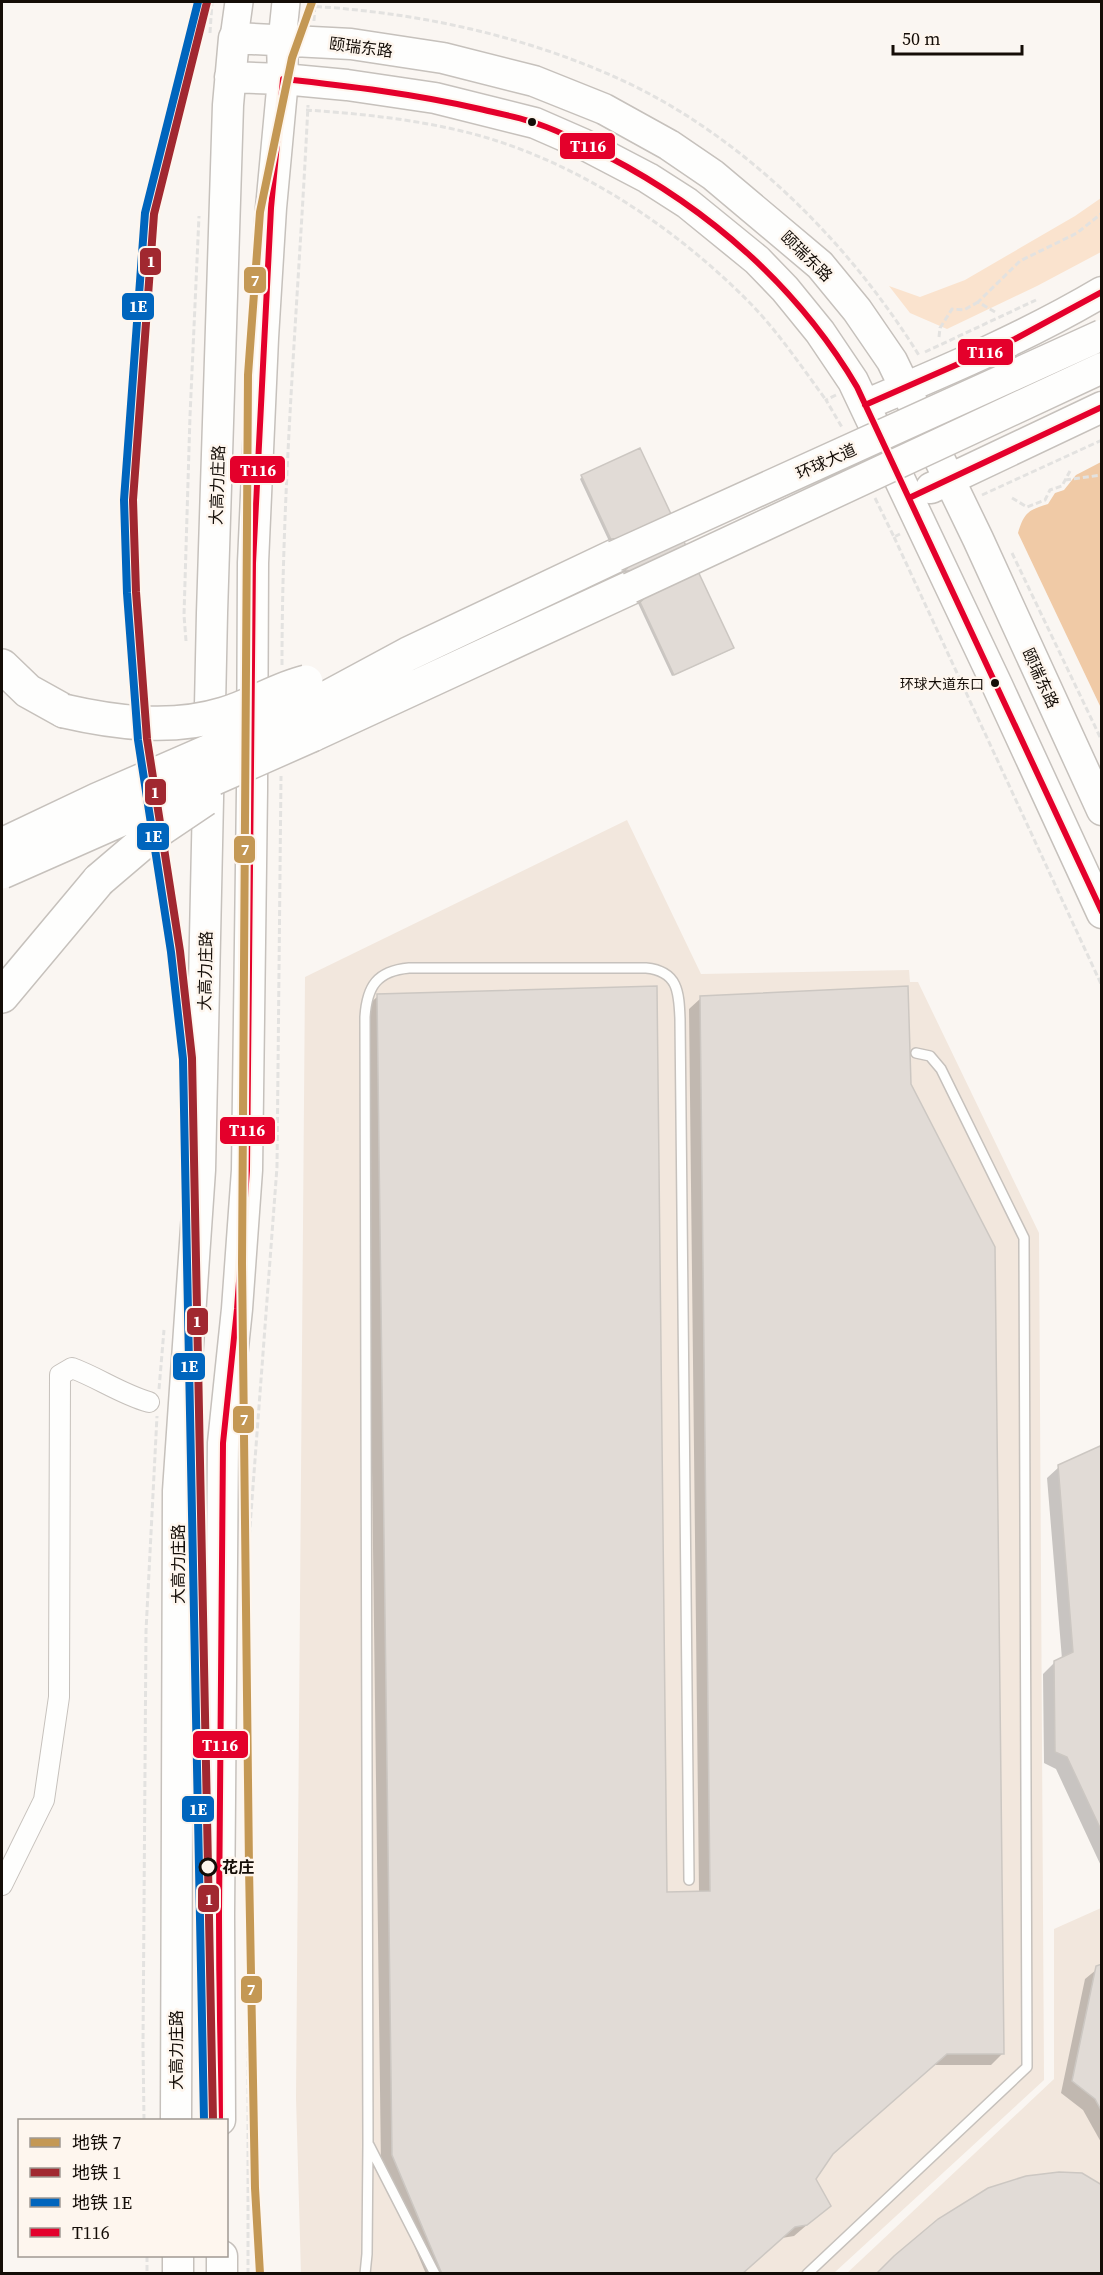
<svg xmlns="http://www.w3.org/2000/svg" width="1103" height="2275" viewBox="0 0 1103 2275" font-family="'Source Serif 4','Noto Sans SC',serif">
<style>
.built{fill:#f2e7dd}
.green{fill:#fae3ce}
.forest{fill:#f0caa6}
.shadow{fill:#0003}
.building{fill:#e1dbd6;stroke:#ccc7c2;stroke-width:1.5}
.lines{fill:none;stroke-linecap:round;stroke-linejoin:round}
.lane-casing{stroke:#c6c1bc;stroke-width:12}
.street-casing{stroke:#c6c1bc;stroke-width:22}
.secondary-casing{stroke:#c6c1bc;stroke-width:30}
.primary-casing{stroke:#c6c1bc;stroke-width:33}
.highway-casing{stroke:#c6c1bc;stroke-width:36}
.path{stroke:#e3e2e0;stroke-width:3;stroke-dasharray:6 3;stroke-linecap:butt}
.lane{stroke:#fefefd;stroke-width:9}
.street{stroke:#fefefd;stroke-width:20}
.secondary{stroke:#fefefd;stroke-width:27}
.primary{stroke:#fefefd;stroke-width:30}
.highway{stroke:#fefefd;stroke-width:33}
.primary-bridge-casing{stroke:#c6c1bc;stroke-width:33;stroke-linecap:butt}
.highway-bridge-casing{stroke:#c6c1bc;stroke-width:36;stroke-linecap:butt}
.primary-bridge{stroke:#fefefd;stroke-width:30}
.highway-bridge{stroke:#fefefd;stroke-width:33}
.bus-1-casing{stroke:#fef6ee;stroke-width:10}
.bus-1{stroke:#e4002b;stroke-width:6}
.metro-1-casing{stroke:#fef6ee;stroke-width:12}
.metro-2-casing{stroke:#fef6ee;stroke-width:12}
.metro-3-casing{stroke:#fef6ee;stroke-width:12}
.metro-1{stroke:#c49854;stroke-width:8}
.metro-2{stroke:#a12830;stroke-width:8}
.metro-3{stroke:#0065bd;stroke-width:8}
.bus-dot{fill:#140d07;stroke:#fef6ee;stroke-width:2}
.stop-dot{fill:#fef6ee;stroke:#140d07;stroke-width:3}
.labels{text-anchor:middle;stroke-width:5;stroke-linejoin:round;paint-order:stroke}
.bus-label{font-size:14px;fill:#140d07;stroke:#fef6ee;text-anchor:end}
.street-label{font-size:16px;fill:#140d07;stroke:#fef6ee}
.stop-label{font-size:16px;font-weight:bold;fill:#140d07;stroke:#fef6ee;text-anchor:start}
.line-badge{stroke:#fef6ee;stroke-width:2}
.badge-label{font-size:16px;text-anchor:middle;font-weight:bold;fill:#fff}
</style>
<rect width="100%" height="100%" fill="#faf6f2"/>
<path class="built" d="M627 820 701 974 909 970 910 982H918L1039 1233 1044 2080 834 2273 301 2274 296 2098 305 977Z
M1101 1908V2273L846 2274 1054 2079V1929Z"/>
<path class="green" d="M1101 198V252L1037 286 947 329 910 313 889 286 920 297 965 280 1075 216Z"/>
<path class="forest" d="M1101 462V708L1018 533C1024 513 1028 510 1048 504L1055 493 1064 490 1076 475Z"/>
<path class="shadow" d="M582 477 730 650 672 676 580 479Z
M378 996 665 1893H699L689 1009 701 998 910 1084 1003 2053 991 2065H934L830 2157 814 2179 829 2206 794 2236 782 2238 741 2274H426L381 2167 366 1007Z
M1102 1454V1868L1056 1769 1044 1763 1043 1674 1055 1662 1062 1659 1047 1478 1059 1467Z
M1102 1965V2144L1083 2110 1061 2093 1085 1979Z"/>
<path class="building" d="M640 448 734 648 674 675 581 475Z
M657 986 667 1892 710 1891 700 996 908 986 911 1084 995 1247 1004 2054H947L833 2154 816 2179 831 2206 807 2225 795 2227 742 2274H442L392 2155 377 994Z
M1100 1446 1102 1450V1832L1067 1757 1055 1752 1054 1661 1073 1652 1058 1465Z
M1102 1964V2112L1095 2099 1072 2081 1096 1966Z
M1059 2172 1082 2173 1102 2185V2274H876L894 2256 938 2219 988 2188 1026 2176Z"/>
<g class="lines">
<g class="lane-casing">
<path id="lane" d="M369 2145 435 2274
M365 2274 367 2254 368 2144 365 1017C367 986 377 971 409 968H646C678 971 679 992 680 1019L689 1880
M807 2274 1027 2067 1024 1238 941 1069 930 1056 916 1053"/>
</g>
<g class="street-casing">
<path id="street" d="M2 1885 44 1800 59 1697 60 1375 72 1368C99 1378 121 1394 149 1402"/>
</g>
<g class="secondary-casing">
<path id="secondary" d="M234 38 239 2
M282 41 286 2"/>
</g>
<g class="primary-casing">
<path id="primary" d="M230 77 283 79 347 85 435 98 535 123 583 144 648 178 687 203 757 260 785 289 820 332 853 381 997 685 1102 913
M865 405C945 371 1026 337 1102 292
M931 488 1102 407
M176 2120 178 1491 200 1170 212 613 228 105 234 38 351 44 443 58 534 81 604 109 669 145 713 175 820 265 857 310 892 361 978 539 1102 810
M220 2120 219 1915 223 1443 237 1309 247 1170 252 790 253 563 263 338 271 208 283 79 282 41
M178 2256V2274
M222 2256V2274"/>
</g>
<g class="highway-casing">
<path id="highway" d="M2 666 28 691 64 711
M306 709 408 654 615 556
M312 735 630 588
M2 996 99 880"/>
</g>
<path class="path" d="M307 6C417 12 528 36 628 83 747 140 851 245 920 357
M314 21 315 2
M210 33 212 2
M306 110C367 114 432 121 491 139 587 169 676 229 747 300 777 330 801 366 826 400
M995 312 978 302 1020 261 1077 233 1102 213
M939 337 940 328 952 309 964 310 978 302
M925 352 1036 300
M836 395 826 400 843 429
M1065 480 1102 475
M982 495 1102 440
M875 498 894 537 900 534
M1012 498 1027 507 1045 500 1050 490 1062 486 1070 471
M894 537 1102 986
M1012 553 1102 741
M186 641 184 615 190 416 199 216
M282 665C282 478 299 292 308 105
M159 1389 164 1330
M144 2120 143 2045 146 1631 157 1416
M147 2256V2274
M248 2274V1553L277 1167 281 776"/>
<use href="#lane" class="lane"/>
<use href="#street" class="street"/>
<use href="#secondary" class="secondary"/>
<use href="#primary" class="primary"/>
<use href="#highway" class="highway"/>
<g class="primary-bridge-casing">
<path id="primary-bridge" d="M615 556 1102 335
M630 588 1102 368"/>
</g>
<g class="highway-bridge-casing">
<path id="highway-bridge" d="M64 711C116 723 172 730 224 714 252 706 277 689 306 682
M2 845 97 800 306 709
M2 872 312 735
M99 880 153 834 205 799"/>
</g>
<use href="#primary-bridge" class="primary-bridge"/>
<use href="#highway-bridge" class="highway-bridge"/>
<g class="bus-1-casing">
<path id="bus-1" d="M865 405 1015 339 1102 292
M909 498 1102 407
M220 2120 219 1915 223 1443 237 1309 247 1170 253 563 271 208 283 79C349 86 415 94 480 109 496 113 513 116 529 121 556 129 582 143 607 156 709 209 798 287 857 387L1102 912"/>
</g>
<use href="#bus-1" class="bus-1"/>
<g class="metro-1-casing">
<path id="metro-1" d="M260 2274 255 2188 249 1867 242 1263 248 375 260 212 292 58 312 2"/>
</g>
<g class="metro-2-casing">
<path id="metro-2" d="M207 2 154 214 133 500 136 592 147 739 180 951 192 1058 213 2120"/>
</g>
<g class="metro-3-casing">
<path id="metro-3" d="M198 2 145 213 124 500 127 593 138 740 171 952 183 1059 204 2120"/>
</g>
<use href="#metro-1" class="metro-1"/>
<use href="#metro-2" class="metro-2"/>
<use href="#metro-3" class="metro-3"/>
</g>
<g class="bus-dot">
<circle cx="532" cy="122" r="5"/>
<circle cx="995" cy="683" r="5"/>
</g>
<circle class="stop-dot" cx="208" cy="1867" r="8"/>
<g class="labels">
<g class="bus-label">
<text x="984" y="689">环球大道东口</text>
</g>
<g class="street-label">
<text transform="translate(361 47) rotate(7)" y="6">颐瑞东路</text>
<text transform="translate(807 256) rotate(44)" y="6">颐瑞东路</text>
<text transform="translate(826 461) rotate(-24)" y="6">环球大道</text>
<text transform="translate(217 485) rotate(-88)" y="6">大高力庄路</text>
<text transform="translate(1041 678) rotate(65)" y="6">颐瑞东路</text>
<text transform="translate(205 971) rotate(-89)" y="6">大高力庄路</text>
<text transform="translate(178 1564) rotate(-90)" y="6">大高力庄路</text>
<text transform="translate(176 2050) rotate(-90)" y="6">大高力庄路</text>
</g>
<g class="stop-label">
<text x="222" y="1873">花庄</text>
</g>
</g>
<g class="line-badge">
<rect x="559" y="132" width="57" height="28" rx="6" fill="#e4002b"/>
<rect x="139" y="247" width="23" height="29" rx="6" fill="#a12830"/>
<rect x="243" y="266" width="24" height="28" rx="6" fill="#c49854"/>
<rect x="121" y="292" width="34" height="29" rx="6" fill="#0065bd"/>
<rect x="957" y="338" width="57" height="28" rx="6" fill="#e4002b"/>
<rect x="229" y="455" width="57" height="29" rx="6" fill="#e4002b"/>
<rect x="144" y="778" width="23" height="28" rx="6" fill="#a12830"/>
<rect x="136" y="822" width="34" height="29" rx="6" fill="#0065bd"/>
<rect x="233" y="835" width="23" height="29" rx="6" fill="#c49854"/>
<rect x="219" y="1116" width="57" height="29" rx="6" fill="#e4002b"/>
<rect x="186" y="1307" width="23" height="29" rx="6" fill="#a12830"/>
<rect x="172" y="1352" width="34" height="29" rx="6" fill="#0065bd"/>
<rect x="232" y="1405" width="23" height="29" rx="6" fill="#c49854"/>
<rect x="192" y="1730" width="57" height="29" rx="6" fill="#e4002b"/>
<rect x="181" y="1795" width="34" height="28" rx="6" fill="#0065bd"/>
<rect x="197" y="1884" width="23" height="29" rx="6" fill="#a12830"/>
<rect x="240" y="1975" width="23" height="29" rx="6" fill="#c49854"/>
</g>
<g class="badge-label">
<text x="588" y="152">T116</text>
<text x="151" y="267">1</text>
<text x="255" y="286">7</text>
<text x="138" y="312">1E</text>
<text x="985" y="358">T116</text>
<text x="258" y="476">T116</text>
<text x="155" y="798">1</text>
<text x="153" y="842">1E</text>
<text x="245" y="855">7</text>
<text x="247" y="1136">T116</text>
<text x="197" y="1327">1</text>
<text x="189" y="1372">1E</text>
<text x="244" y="1425">7</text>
<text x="220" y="1751">T116</text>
<text x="198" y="1815">1E</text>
<text x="209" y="1905">1</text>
<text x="251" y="1995">7</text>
</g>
<rect width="1103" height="2275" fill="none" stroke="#140d07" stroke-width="6"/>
<rect x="18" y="2119" width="210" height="138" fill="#fef6ee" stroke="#a09992" stroke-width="1.5"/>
<rect x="30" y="2138" width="30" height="9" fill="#c49854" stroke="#a09992" stroke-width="1.5"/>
<text x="72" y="2149" font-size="18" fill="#140d07">地铁 7</text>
<rect x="30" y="2168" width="30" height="9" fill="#a12830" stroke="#a09992" stroke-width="1.5"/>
<text x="72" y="2179" font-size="18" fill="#140d07">地铁 1</text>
<rect x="30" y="2198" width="30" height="9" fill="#0065bd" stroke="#a09992" stroke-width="1.5"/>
<text x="72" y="2209" font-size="18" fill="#140d07">地铁 1E</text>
<rect x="30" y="2228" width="30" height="9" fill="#e4002b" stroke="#a09992" stroke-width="1.5"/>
<text x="72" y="2239" font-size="18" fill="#140d07">T116</text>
<path d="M893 45v9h129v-9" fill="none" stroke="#140d07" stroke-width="3"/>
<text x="902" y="45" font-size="18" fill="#140d07" stroke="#fef6ee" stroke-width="4.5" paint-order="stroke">50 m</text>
</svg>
